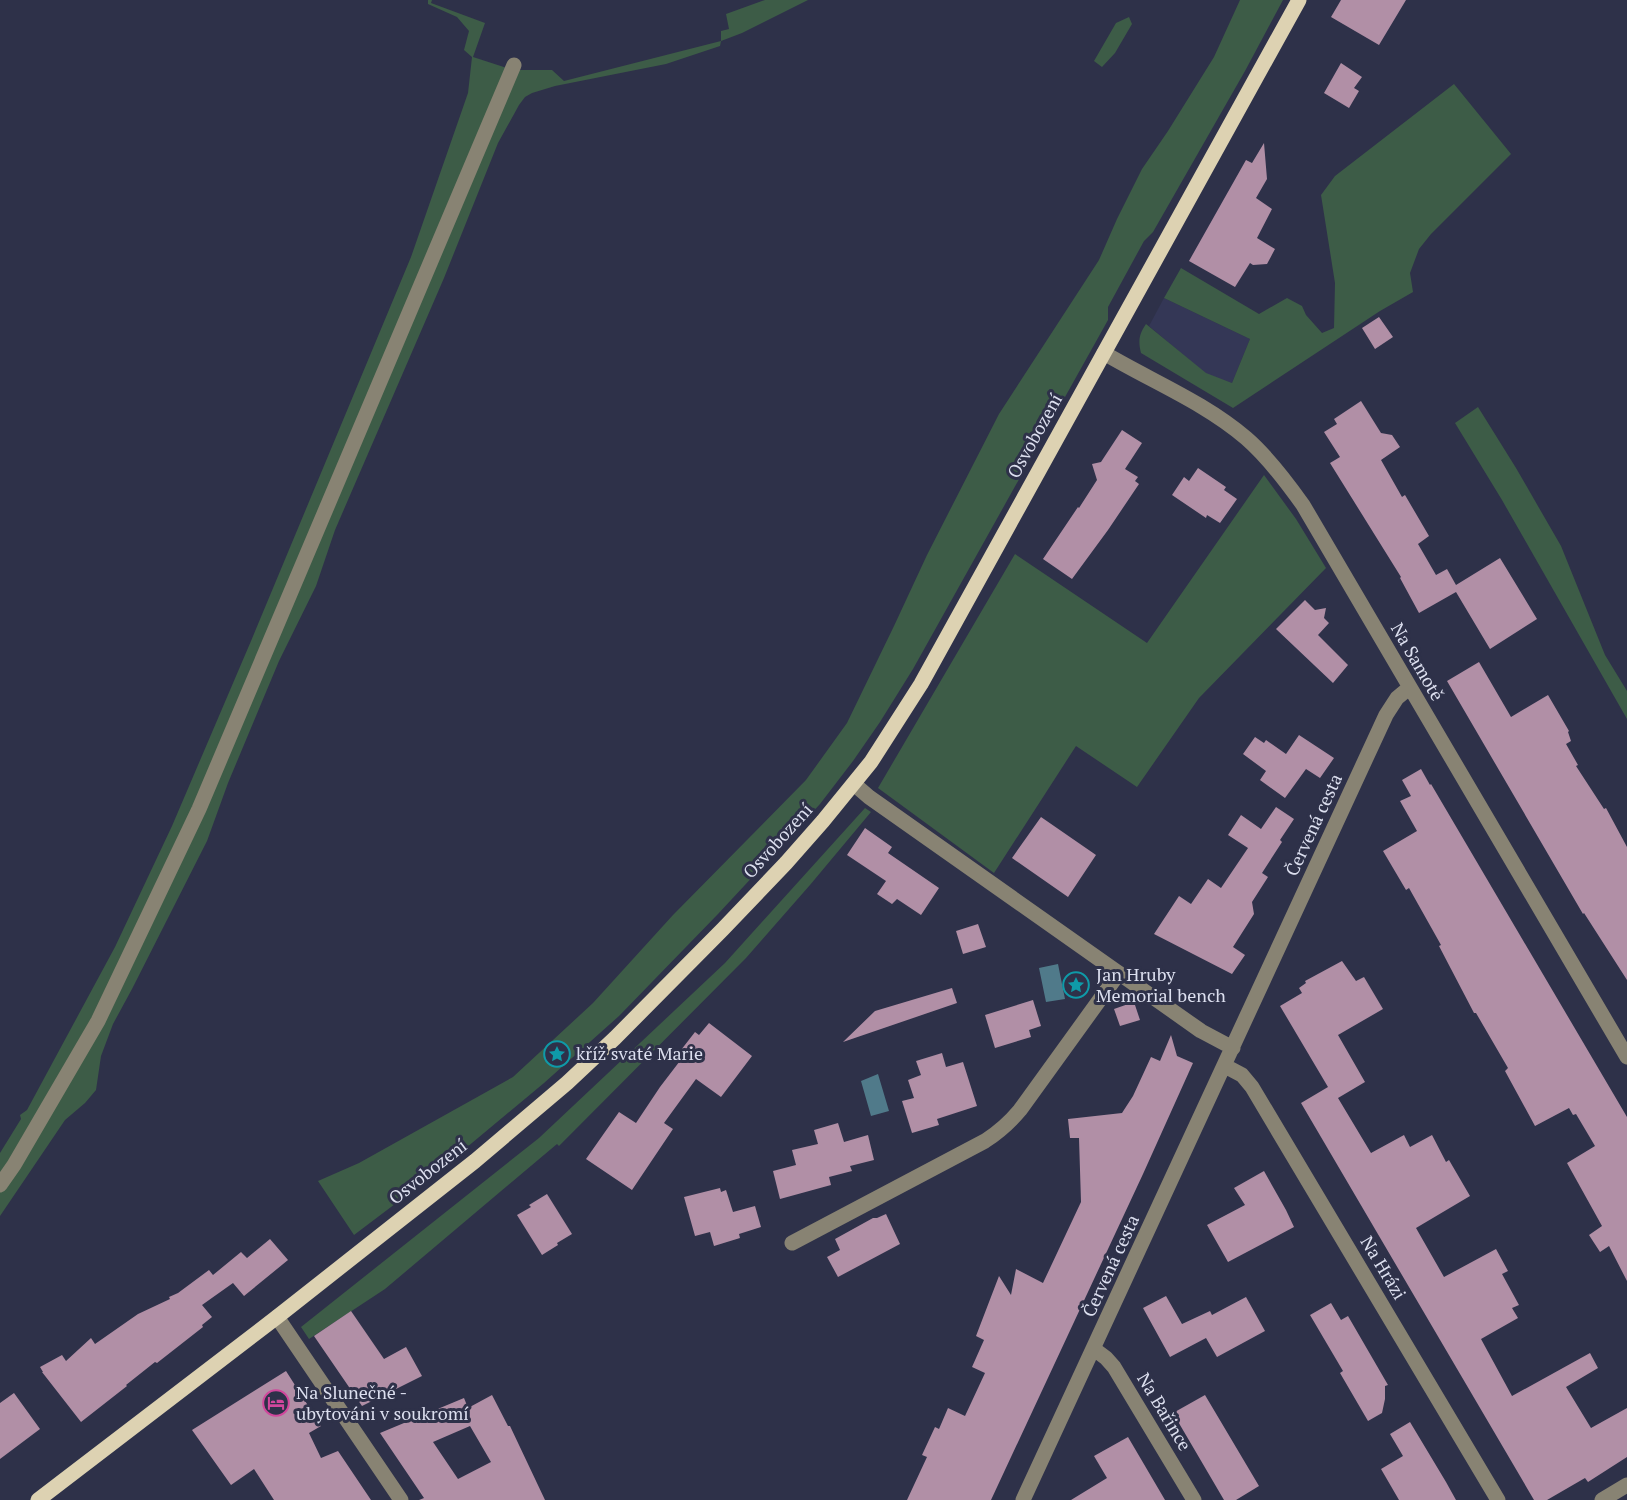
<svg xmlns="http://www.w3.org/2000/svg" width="1627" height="1500" viewBox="0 0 1627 1500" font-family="'PT Serif',serif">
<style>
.built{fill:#343756}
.green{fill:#3d5c47}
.water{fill:#507a8a}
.building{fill:#b18fa6;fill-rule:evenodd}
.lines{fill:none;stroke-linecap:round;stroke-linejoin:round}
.minor{stroke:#888373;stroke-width:15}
.major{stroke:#ddd2b2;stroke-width:15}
.labels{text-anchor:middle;stroke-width:6;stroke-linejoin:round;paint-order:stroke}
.street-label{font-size:18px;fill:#dcdfef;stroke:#2e3149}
.poi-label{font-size:18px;fill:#dcdfef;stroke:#2e3149;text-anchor:start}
</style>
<rect width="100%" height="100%" fill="#2e3149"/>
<path class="built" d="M1164 298 1250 339 1232 383 1206 374 1149 326Z"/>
<path class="green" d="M428 0H432L431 3 485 23 473 57 513 70H552L564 81 721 41 720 46 666 64 555 86 532 93 525 97 519 105 498 143 444 278 335 530 316 586 279 661 228 783 207 841 132 989 113 1024 101 1056 96 1090 85 1103 65 1120 0 1216V1153L21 1119 20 1115 27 1110 115 947 172 826 251 641 411 257 468 93 472 57 464 50 469 31 457 17 428 4Z
M765 0H808L742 33 721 41V31L729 29 726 14Z
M1240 0H1283L1245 71 1153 232 1144 241 1108 307V320L913 669 880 722 853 761 820 804 718 914 619 1016 544 1083 436 1173 354 1235 318 1181 359 1163 513 1077 593 1003 673 915 806 780 847 723 894 626 927 555 999 414 1099 260 1117 219 1142 169 1168 131 1214 57Z
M1129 17 1132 24 1115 53 1102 67 1094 61 1116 23Z
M1454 84 1511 154 1431 234 1419 249 1410 273 1413 292 1380 311 1233 408 1141 353C1138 341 1139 334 1146 324L1206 373 1232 383 1250 339 1164 298 1181 268 1259 314 1287 298 1302 306 1306 315 1322 333 1334 328 1335 283 1321 195 1335 176Z
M1478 407 1516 468 1561 546 1605 655 1627 691V719L1502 500 1455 423Z
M1264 475 1296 519 1326 568 1199 698 1137 787 1076 746 994 873 878 788 1015 554 1147 643Z
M865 808 871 812 810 885 746 958 559 1146 557 1144 385 1289 309 1339 301 1327 539 1138 725 963Z"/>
<path class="water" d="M1058 964 1065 999 1046 1002 1039 968Z
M878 1074 889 1111 871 1116 861 1081Z"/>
<path class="building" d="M1341 0H1406L1379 45 1331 17Z
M1341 63 1362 77 1354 88 1359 91 1349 108 1324 93Z
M1264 143 1267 179 1256 198 1272 209 1257 238 1275 249 1267 264 1253 265 1250 263 1235 287 1189 261 1246 160 1252 163Z
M1379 317 1393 337 1375 349 1362 328Z
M1361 401 1381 433 1392 435 1400 447 1381 460 1402 497 1405 495 1429 536 1418 544 1436 575 1447 569 1456 585 1500 558 1537 619 1490 649 1456 592 1419 613 1400 578 1401 577 1330 463 1340 457 1324 432 1337 424 1334 419Z
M1122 430 1142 443 1125 469 1138 477 1135 481 1139 484 1108 530 1072 579 1043 559 1078 507 1079 508 1097 480 1092 464 1101 462Z
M1198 468 1226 487 1224 490 1237 499 1220 523 1207 515 1206 518 1172 495 1184 477 1189 481Z
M1305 600 1315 610 1326 608 1324 618 1329 623 1318 635 1348 665 1333 683 1276 629Z
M1479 662 1511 717 1548 695 1569 731 1568 732 1571 741 1566 744 1578 765 1576 766 1604 809 1606 808 1627 847V980L1584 913 1583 914 1447 681Z
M1299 735 1334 758 1320 778 1306 769 1285 798 1260 780 1266 771 1243 754 1255 737 1264 743 1266 740 1286 754Z
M1421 769 1430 785 1431 784 1627 1117V1281L1609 1246 1600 1252 1589 1235 1602 1226 1567 1163 1595 1146 1576 1114 1573 1115 1569 1108 1535 1126 1505 1071 1508 1068 1476 1013H1474L1439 946 1441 945 1409 888 1406 890 1383 851 1417 831 1400 801 1411 796 1402 780Z
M1276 807 1294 819 1280 840 1282 842 1262 873 1268 877 1252 902 1254 914 1233 947 1245 955 1232 974 1154 934 1179 896 1191 904 1208 879 1221 888 1248 848 1228 835 1241 815 1261 829Z
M1041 817 1096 855 1068 897 1012 858Z
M865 828 892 847 888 853 939 888 921 915 897 899 892 904 877 894 886 881 847 855Z
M978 924 986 947 963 954 956 931Z
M1342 961 1356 981 1364 977 1383 1009 1338 1035 1365 1082 1338 1098 1371 1153 1404 1135 1410 1147 1432 1135 1446 1162 1449 1160 1470 1196 1416 1228 1444 1277 1496 1249 1508 1271 1502 1274 1519 1305 1512 1308 1518 1318 1481 1339 1512 1396 1590 1353 1598 1368 1566 1387 1591 1428 1627 1408V1457L1588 1482 1585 1478 1547 1500H1534L1301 1103 1328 1087 1280 1006 1302 993 1299 988 1306 983 1305 981Z
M952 988 957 1003 843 1042 875 1011Z
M1033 1000 1041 1026 1029 1030 1031 1037 995 1048 985 1015Z
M1134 1002 1140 1020 1120 1026 1114 1009Z
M709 1023 752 1056 721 1097 696 1079 664 1123 673 1129 632 1190 586 1159 619 1112 636 1123 660 1087 686 1053 681 1050 695 1032 699 1035Z
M1171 1035 1177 1056 1193 1063 1143 1174 991 1500H907L927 1457 922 1455 935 1427 939 1429 948 1408 965 1416 985 1373 972 1367 984 1340 976 1336 999 1276 1011 1295 1016 1269 1043 1283 1081 1202 1079 1138H1070L1068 1119 1122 1113 1133 1096 1151 1057 1160 1061Z
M942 1053 946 1067 963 1062 977 1106 937 1119 939 1125 912 1133 902 1101 914 1098 908 1080 921 1075 916 1061Z
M838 1123 844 1142 868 1135 874 1160 850 1166 852 1171 829 1177 831 1185 780 1199 773 1171 796 1165 792 1150 818 1144 814 1130Z
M1264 1171 1286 1210 1294 1227 1228 1262 1207 1225 1245 1205 1234 1188Z
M720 1188 721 1192 726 1190 733 1212 755 1206 761 1227 739 1234 740 1238 714 1246 710 1232 695 1236 684 1197Z
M547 1194 572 1234 557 1243 558 1245 542 1255 517 1215 531 1207 529 1205Z
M886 1214 900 1244 838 1277 827 1257 840 1250 835 1239 873 1218H877Z
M270 1239 288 1260 244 1296 233 1283 202 1305 212 1317 202 1325 203 1327 157 1363 155 1362 126 1385 127 1386 81 1422 42 1372H43L40 1367 62 1355 66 1361 91 1338 95 1344 138 1314 170 1299 169 1297 178 1293 209 1270 213 1275 241 1252 247 1258Z
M1166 1296 1182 1324 1210 1311 1212 1315 1246 1297 1265 1331 1217 1357 1206 1338 1170 1357 1143 1308Z
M1331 1303 1341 1320 1348 1316 1388 1385 1385 1386V1399L1382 1413 1368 1421 1340 1373 1343 1371 1310 1315Z
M351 1311 384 1359 406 1347 422 1376 362 1406 314 1336Z
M286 1371 321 1426 309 1433 321 1458 338 1451 371 1500H274L254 1469 231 1485 192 1430Z
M14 1393 40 1429 0 1459V1403Z
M492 1395 508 1426H510L545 1500H419L424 1498 380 1433 464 1398 468 1408ZM470 1426 491 1462 458 1479 433 1442Z
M1205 1395 1259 1486 1236 1500H1224L1173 1413Z
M1410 1422 1446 1482 1456 1500H1399L1381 1469 1403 1456 1390 1434Z
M1128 1437 1165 1500H1071L1107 1478 1094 1456Z"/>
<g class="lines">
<path class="minor" d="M1104 353C1151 381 1204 402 1246 438 1268 457 1286 481 1303 505L1627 1057
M854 784 869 797 1201 1031 1233 1048
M1225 1066 1242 1075 1252 1087 1498 1500
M0 1185 14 1165 98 1021 199 809 514 65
M792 1243 985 1141C999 1132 1010 1122 1020 1110L1119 973
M277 1317 401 1500
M1094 1349 1106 1358 1114 1367 1194 1500
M1023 1500 1386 715 1397 698 1409 688
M1602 1500 1627 1485"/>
<path class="major" d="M38 1500 277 1317 475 1161 567 1083 615 1038 723 929 786 863 823 821 871 762 921 684 1299 0"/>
</g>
<defs>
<g id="sight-ring" transform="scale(1.35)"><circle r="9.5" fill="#2e3149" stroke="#0f9aa8" stroke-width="1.5"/><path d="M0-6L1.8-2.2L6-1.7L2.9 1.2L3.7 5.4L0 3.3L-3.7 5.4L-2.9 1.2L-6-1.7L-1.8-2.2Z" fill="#0f9aa8"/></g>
<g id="hotel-ring" transform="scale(1.35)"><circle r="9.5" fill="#2e3149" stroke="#d1479c" stroke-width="1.5"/><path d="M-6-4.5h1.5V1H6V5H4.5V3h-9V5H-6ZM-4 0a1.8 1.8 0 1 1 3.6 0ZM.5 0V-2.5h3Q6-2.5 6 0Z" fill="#d1479c"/></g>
</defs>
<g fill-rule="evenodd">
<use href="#sight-ring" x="1076" y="985"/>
<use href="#sight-ring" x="557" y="1054"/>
<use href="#hotel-ring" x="276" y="1403"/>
</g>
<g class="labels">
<g class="street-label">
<text transform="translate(1035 436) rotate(-61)" y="6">Osvobození</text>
<text transform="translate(1417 662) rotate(60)" y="6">Na Samotě</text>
<text transform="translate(1314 825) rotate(-65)" y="6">Červená cesta</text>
<text transform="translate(778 841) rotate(-48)" y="6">Osvobození</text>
<text transform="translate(428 1172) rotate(-38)" y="6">Osvobození</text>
<text transform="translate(1111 1266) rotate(-65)" y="6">Červená cesta</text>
<text transform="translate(1383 1268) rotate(59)" y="6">Na Hrázi</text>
<text transform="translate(1164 1412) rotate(59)" y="6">Na Bařince</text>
</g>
<g class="poi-label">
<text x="1096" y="981">Jan Hruby<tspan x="1096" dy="21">Memorial bench</tspan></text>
<text x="576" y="1060">kříž svaté Marie</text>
<text x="296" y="1399">Na Slunečné -<tspan x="296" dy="21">ubytováni v soukromí</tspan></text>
</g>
</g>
</svg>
